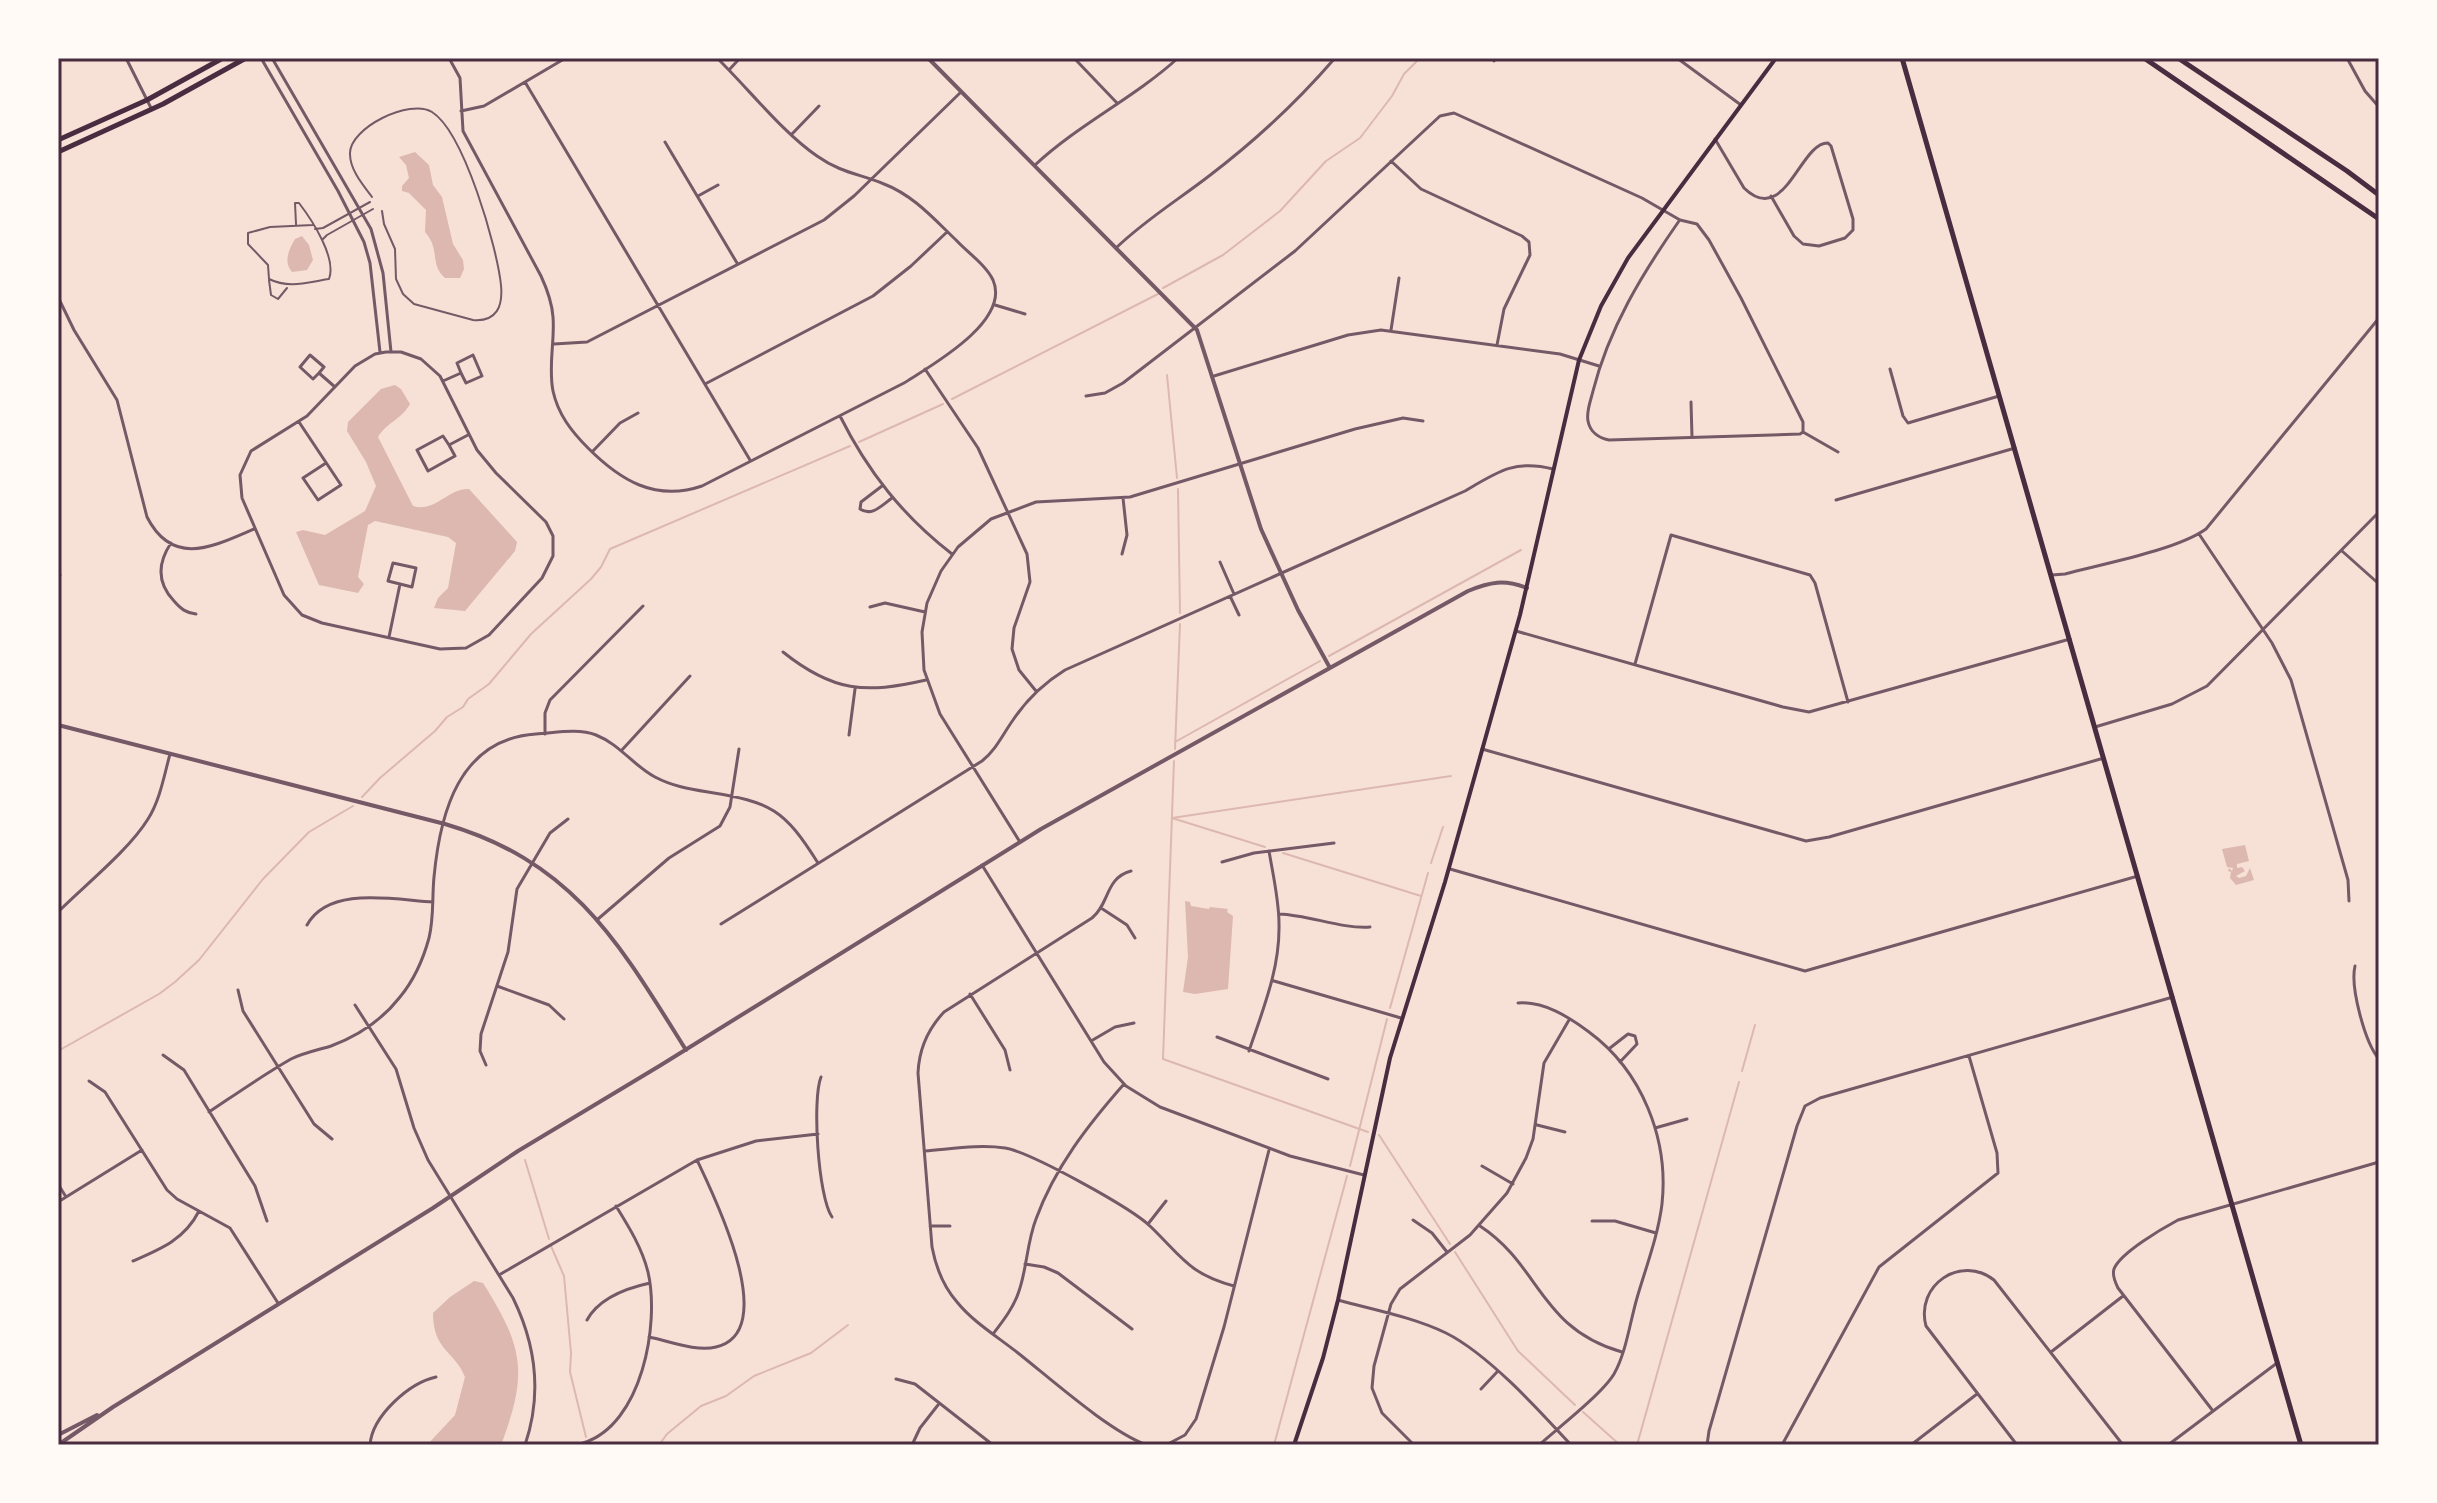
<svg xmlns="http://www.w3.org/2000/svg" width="2437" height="1503" viewBox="0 0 2437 1503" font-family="Signika,sans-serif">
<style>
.water{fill:#dcb8b0}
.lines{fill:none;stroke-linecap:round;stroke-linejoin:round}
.stream{stroke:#dcb8b0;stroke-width:2}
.service{stroke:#755966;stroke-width:2}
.minor{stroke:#755966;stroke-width:3}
.tertiary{stroke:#755966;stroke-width:4}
.secondary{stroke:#4a2c40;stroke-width:4}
.primary{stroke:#4a2c40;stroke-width:5}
.neatline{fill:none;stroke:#4a2c40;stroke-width:3}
</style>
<rect width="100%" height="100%" fill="#f7e1d7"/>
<path class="water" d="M415 152 429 165 433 185 442 197 453 244 463 260 464 269 460 278H445C429 264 441 250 425 232L426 210 409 193 402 191V186L409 178 406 165 399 157Z
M302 236 309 245 313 260 307 270 292 272C283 262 289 249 295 239Z
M395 385 401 389 410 404C401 420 387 422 378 437L413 506C435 513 448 488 469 489L517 542 515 551 465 611 434 608 438 598 448 588 456 543 448 537 375 521 368 525 358 577 364 584 358 593 319 585 296 532 303 530 325 535 365 511 376 486 366 462 347 431 348 422 381 389Z
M2245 845 2249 861 2237 864V868L2242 867 2245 871 2236 876 2239 878 2246 876 2250 868 2254 880 2236 885 2230 878 2231 872 2228 871 2229 868 2232 871 2233 868 2227 867 2222 849Z
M1185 901 1190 902 1191 906 1209 909 1210 907 1228 909 1227 912 1233 916 1228 989 1195 994 1183 992 1188 957Z
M474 1281 483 1283C524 1348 528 1373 501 1445H427L455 1415 465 1377C455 1351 433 1351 433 1313L450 1297Z"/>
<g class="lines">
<path class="stream" d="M1163 288 1223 255 1280 211 1326 161 1360 138 1392 96 1404 74 1420 58
M1167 375 1177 478
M952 399 1158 294
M859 442 943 404
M1178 489 1180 613
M1329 656 1521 550
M1175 742 1320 661
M1175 749 1180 624
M1174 761 1163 1059 1368 1132
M362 797 380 778 435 731 447 717 463 707 468 699 489 684 531 634 591 579 601 567 610 549 850 446
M1172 818 1451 776
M1172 818 1265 847
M1283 853 1421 896
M1431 863 1443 827
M1390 1008 1428 873
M58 1051 159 994 175 982 199 960 263 879 309 832 353 806
M1742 1071 1755 1025
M1379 1135 1450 1244
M525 1160 549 1239
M1350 1166 1387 1019
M551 1246 564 1276 571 1353 570 1372 586 1437
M1455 1252 1518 1351 1575 1405
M1583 1412 1620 1445
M659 1445 667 1434 701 1406 726 1396 754 1376 811 1353 848 1325
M1274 1445 1347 1176
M1637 1445 1739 1082"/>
<path class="service" d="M372 197C363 185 350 170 350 154 349 128 410 98 432 112 464 132 497 247 501 285 503 306 497 322 473 320L414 304 403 294 396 279 395 249 384 224 382 211
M296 224 295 203H299C312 220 337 258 329 279 308 282 289 289 269 279L268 265 248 244V233L270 227 313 225
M315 229 323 228 370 202
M322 240 327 235 373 209
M269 280 271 295 278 299 287 288"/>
<path class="minor" d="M126 58 151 108
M261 58 338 191 364 242 370 263 380 352
M272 58 371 229 383 273 391 352
M449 58 460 78 463 131 541 276C547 289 552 302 553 317 555 341 548 366 553 391 558 414 571 431 588 448 620 480 655 502 702 486L904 383C932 365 1011 321 993 280 986 265 967 252 956 240 934 219 913 195 884 184 860 174 841 173 817 156 783 133 747 87 717 58
M1074 58 1117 103
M1677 58 1741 105
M2347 58 2365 91 2379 107
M1494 61 1496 58
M729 70 740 58
M525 82 750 460
M461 111 484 106 564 59
M792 134 819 106
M1715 139 1744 188C1785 228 1800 142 1828 143L1831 146 1853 219V230L1845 238 1819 246 1803 244 1794 236 1771 196
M665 142 737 263
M1391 161 1421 189 1522 236 1529 242 1530 255 1504 309 1497 345
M1035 165C1079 124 1134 98 1178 58
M698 196 718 185
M1679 221C1642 274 1609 328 1593 391 1591 400 1586 411 1588 421 1590 432 1599 438 1609 440L1800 434 1803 432
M1116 248C1145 220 1178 200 1209 176 1255 141 1297 102 1335 58
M58 297 74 330 117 400 147 517C173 568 214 546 254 529
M995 305 1025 314
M1391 330 1399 278
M554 344 587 342 824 220 854 196 961 92
M386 352H401L421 359 440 376 477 450 496 473 546 522 553 536V556L542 578 489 635 466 648 440 649 322 623 302 615 284 595 242 498 240 475 251 451 307 416 355 366 375 354Z
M925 369 978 448 1027 554 1030 582 1014 628 1012 649 1019 670 1036 691
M1890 369 1903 416 1908 423 1999 396
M319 373 324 367 310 355 300 367 313 379 319 373 335 387
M1214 376 1348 335 1381 330 1560 354 1599 366
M443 381 461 373 466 383 482 376 473 355 457 363 461 373
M705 384 873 296 911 266 947 232
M1086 396 1105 393 1123 383 1295 251 1440 116 1454 113 1642 198 1680 220 1697 224 1709 240 1741 298 1803 422V432
M1691 402 1692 437
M840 416C868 472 903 516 952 554
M299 422 341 485 318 500 303 478 326 463
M1803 432 1838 452
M449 445 455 456 428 471 417 450 443 436 449 445 468 435
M592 452 620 423 638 413
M882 486 861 502 860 509C872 517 882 505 892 498
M1836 500 2015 448
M2199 534 2272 643 2291 680 2348 880 2349 901
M171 543C157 564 157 583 174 601 181 609 186 613 196 614
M2342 551 2379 584
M1122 554 1127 535 1123 498
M1220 562 1234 594
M58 572 60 575
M2052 575 2065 574C2102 564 2177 550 2206 529L2379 318
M1230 596 1239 615
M870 607 885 603 925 612
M1516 631 1783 707 1809 712 2070 639
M389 637 400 584 388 581 393 563 416 568 412 587 400 584
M783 652C833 692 865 694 926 680
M1635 664 1671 535 1810 575 1815 583 1848 702
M2095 727 2172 704 2207 686 2379 512
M545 734V713L550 700 643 606
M849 735 855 689
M1482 749 1806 841 1829 837 2104 758
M621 751 690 676
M1020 842 940 714 924 670 922 632 927 603 941 571 958 547 991 519 1036 502 1130 497 1355 429 1403 418 1423 421
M1222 862 1254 853 1334 843
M982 865 1104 1062 1126 1086 1160 1107 1290 1156 1364 1175
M1450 869 1805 971 2138 876
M1131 871C1105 878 1110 903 1092 918L944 1012C928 1029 919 1049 918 1073L932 1247C936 1268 943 1286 957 1302 973 1322 998 1337 1018 1353 1051 1379 1110 1432 1147 1445
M1101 908 1127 925 1135 938
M58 912C85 885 129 850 148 819 160 800 164 776 170 754
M1279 914C1310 915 1340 929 1370 927
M598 919 669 858 720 826 730 807 739 749
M721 924 982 761C996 750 1003 734 1013 720 1027 699 1044 683 1065 670L1465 491C1497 472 1515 459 1553 469
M307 925C329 885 395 900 433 902
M2355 966C2350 987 2365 1043 2379 1059
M1274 981 1401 1018
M497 986 549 1005 564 1019
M238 990 243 1011 314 1124 332 1139
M970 994 1005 1050 1010 1070
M1518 1003C1544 1001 1569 1017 1589 1032 1642 1071 1669 1139 1662 1204 1658 1236 1646 1267 1637 1298 1630 1322 1626 1353 1614 1374 1602 1394 1558 1428 1539 1445
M355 1005 396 1069 414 1128 428 1160 513 1298C536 1345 542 1395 525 1445
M1217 1037 1328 1079
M1091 1041 1115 1027 1134 1023
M1610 1048 1628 1034 1635 1036 1637 1044 1620 1062
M1249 1051C1263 1009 1280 969 1279 924 1279 900 1273 875 1269 851
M163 1055 184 1070 255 1186 267 1221
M486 1065 480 1051 481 1034 508 952 517 889 550 833 568 819
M821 1077C812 1099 818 1197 832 1217
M89 1081 105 1092 167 1190 177 1199 230 1228 278 1303
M209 1112C236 1094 263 1075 291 1059 303 1053 318 1050 331 1046 358 1036 382 1020 400 997 414 980 423 960 429 938 434 918 432 897 434 877 440 813 459 739 536 734 555 733 578 728 596 735 619 744 634 766 655 777 672 786 689 789 708 792 771 802 784 809 818 863
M1537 1125 1565 1132
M1655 1128 1687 1119
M925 1151C951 1149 979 1144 1005 1148 1030 1152 1132 1208 1151 1227 1182 1257 1189 1274 1234 1286
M1482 1166 1513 1184
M58 1184 66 1197
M58 1202 142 1150
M1413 1220 1432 1233 1447 1252
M1592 1221H1615L1656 1233
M1148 1224 1166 1201
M930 1226H950
M1480 1226C1541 1266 1539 1328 1622 1352
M133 1261C161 1249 185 1239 199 1211
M1025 1264 1044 1267 1058 1273 1132 1329
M499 1275 697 1160 756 1141 818 1134
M1338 1300C1374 1310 1413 1317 1446 1333 1488 1354 1539 1410 1571 1445
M58 1308H59
M587 1320C599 1298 627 1288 650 1283
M993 1334C1003 1321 1014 1307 1019 1291 1027 1268 1027 1242 1036 1219 1055 1167 1088 1125 1124 1084
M649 1337C669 1341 696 1352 716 1347 782 1332 713 1194 697 1160
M2051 1352 2123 1296
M896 1379 915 1384 993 1445
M1481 1389 1497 1372
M2213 1411 2118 1288C2115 1282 2112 1275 2114 1269 2120 1253 2163 1228 2178 1220L2379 1162
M583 1443C642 1425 660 1324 648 1272 642 1248 629 1227 616 1206
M370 1445C372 1416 409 1383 436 1377
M912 1445 920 1428 938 1405
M1166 1445 1185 1435 1196 1419 1224 1327 1269 1150
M1414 1445 1382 1413 1372 1388 1374 1366 1391 1304 1400 1289 1470 1235 1507 1193 1526 1158 1533 1139 1544 1063 1569 1020
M1707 1445 1709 1431 1797 1126 1805 1106 1820 1098 2173 997
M1782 1445 1879 1267 1998 1173 1997 1153 1969 1056
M1911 1445 1977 1394
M2017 1445 1926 1326C1915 1285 1961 1254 1994 1280L2123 1445
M2168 1445 2277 1363"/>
<path class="tertiary" d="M928 58 1197 330 1261 529 1298 610 1330 668
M58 725 445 824C574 862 619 943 686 1050
M58 1435 97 1415
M58 1445 113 1407 433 1208 518 1151 661 1065 1041 829 1468 591C1490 582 1504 579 1527 588"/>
<path class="secondary" d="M1294 1445 1323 1358 1338 1300 1390 1058 1445 882 1520 615 1579 360 1601 306 1628 258 1776 58"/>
<path class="primary" d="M1902 58 2301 1445
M2144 58 2379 219
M2178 58 2347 171 2379 195
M58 140 147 100 223 58
M58 152 163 104 246 58"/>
</g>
<rect width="2437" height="1503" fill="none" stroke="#fffaf5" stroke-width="120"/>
<rect x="60" y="60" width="2317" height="1383" class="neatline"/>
</svg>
